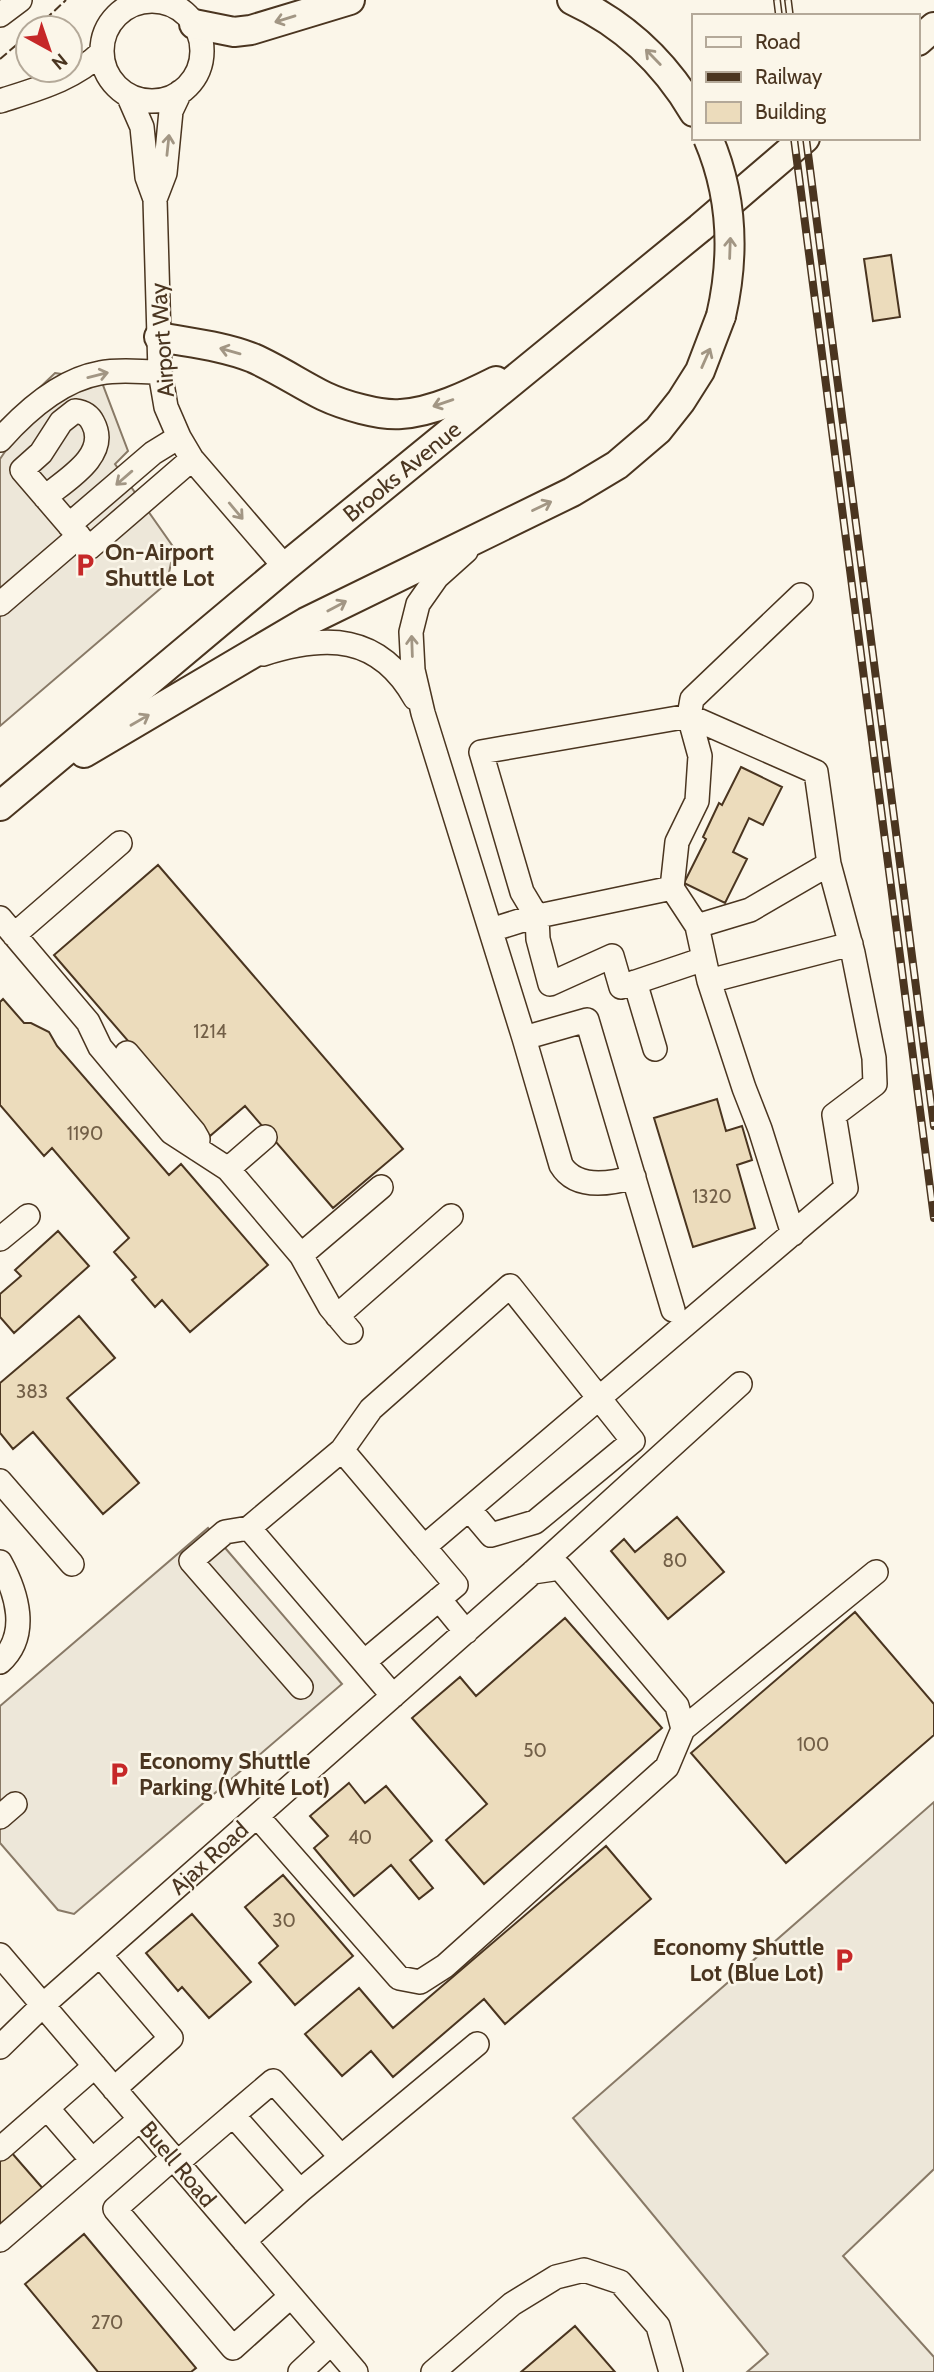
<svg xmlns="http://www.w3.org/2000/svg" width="934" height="2372" viewBox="0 0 934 2372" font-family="Cabin,sans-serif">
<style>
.parking{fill:#ede7d9;stroke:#887966;stroke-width:2}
.building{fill:#ecdcbc;stroke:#4a3520;stroke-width:2}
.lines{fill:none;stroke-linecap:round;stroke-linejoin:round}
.minor-casing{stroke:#4a3520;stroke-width:26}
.major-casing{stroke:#4a3520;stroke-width:32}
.minor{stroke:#fbf6e9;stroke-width:23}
.major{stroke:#fbf6e9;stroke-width:28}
.rail-casing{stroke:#4a3520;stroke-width:8}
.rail{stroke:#fbf6e9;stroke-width:5;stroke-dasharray:16;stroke-linecap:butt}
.major-bridge-casing{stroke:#4a3520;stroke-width:32;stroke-linecap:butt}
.major-bridge{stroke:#fbf6e9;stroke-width:28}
.fence{stroke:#4a3520;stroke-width:2;stroke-dasharray:9 3.5;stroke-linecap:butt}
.oneway{stroke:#a29684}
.labels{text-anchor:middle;stroke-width:5;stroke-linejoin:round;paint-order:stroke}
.number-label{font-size:19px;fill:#725f47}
.street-label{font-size:23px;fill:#4a3520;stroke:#fbf6e9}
.poi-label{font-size:23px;font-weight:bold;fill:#4a3520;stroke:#fbf6e9;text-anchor:start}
</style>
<rect width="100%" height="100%" fill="#fbf6e9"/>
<path class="parking" d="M55 373 101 380 128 451 115 464 174 548 167 583 0 726V459L15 437 34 393Z
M208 1528 342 1684 74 1914 58 1910 0 1843V1706Z
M934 1802V2169L843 2256 934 2357V2372H747L768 2354 573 2118Z"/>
<path class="building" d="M891 255 900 317 873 321 864 259Z
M741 767 782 787 763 825 749 818 733 852 747 859 725 903 684 883 706 839 703 837 719 803 722 805Z
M158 865 403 1149 333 1208 245 1106 210 1136 54 955Z
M3 999 24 1023H31L49 1032 57 1046 169 1175 181 1164 268 1265 190 1332 162 1300 155 1307 132 1280 136 1277 114 1252 129 1238 52 1148 44 1156 0 1105V1002Z
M717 1099 726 1131 742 1126 752 1160 737 1165 755 1228 693 1247 654 1118Z
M58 1231 89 1266 14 1333 0 1317V1294L21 1276 15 1270Z
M79 1316 115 1358 67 1398 139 1483 103 1514 33 1432 13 1449 0 1433V1383Z
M677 1517 724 1572 668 1619 611 1551 624 1539 635 1552Z
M855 1612 934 1704V1735L786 1863 691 1753Z
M565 1618 662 1728 484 1884 446 1840 487 1804 412 1718 460 1677 476 1696Z
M349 1783 365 1803 386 1786 432 1841 410 1860 433 1888 419 1899 391 1865 354 1896 314 1848 328 1836 310 1816Z
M606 1846 651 1899 505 2024 484 1999 393 2077 371 2051 342 2076 305 2034 359 1988 393 2028Z
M283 1875 353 1956 295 2005 259 1963 278 1946 245 1907Z
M192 1914 251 1982 209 2018 182 1987 178 1991 146 1953Z
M11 2152 45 2191 0 2229V2161Z
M84 2234 196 2368 191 2372H98L25 2284Z
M575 2326 615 2372H521Z"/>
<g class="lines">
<g class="minor-casing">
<path id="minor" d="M102 51a50 50 0 1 1 100 0a50 50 0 1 1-100 0Z
M0 15 20 0
M128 95 142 127 147 177 155 199 160 372 166 407 179 437 192 459 285 567
M0 101C37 89 73 80 102 52
M155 199 165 173 171 111 180 92
M0 440C25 412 61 380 100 373 119 369 140 372 160 372
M45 497C66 480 110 455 93 423 89 415 84 412 75 411L61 422 41 453 22 470 89 548 192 459
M69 525 153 453 179 437
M466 551 437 577 418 604 411 632 413 670 423 713 524 1038 561 1165C576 1190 610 1184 634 1177
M0 604 79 536
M263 654C326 634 379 634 415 698
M0 918 88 1022 100 1047 171 1132 228 1169 301 1255 330 1307 351 1332
M697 926 750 910 829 864
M491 930 529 918 672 888
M14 935 120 843
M709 981 851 944
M635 982 655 1049
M524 1038 587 1020 673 1310
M127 1053 194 1132 198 1139 197 1149
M228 1169 265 1137
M793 1234 760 1129 744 1088 709 981 697 926 672 888 677 842 697 801 700 756 689 716 692 699 801 595
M0 1239 28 1216
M301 1255 381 1187
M337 1316 451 1216
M342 1450 371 1409 510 1286 633 1441 535 1522 491 1535 469 1509
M0 1481 72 1564
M249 1528 225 1532 191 1561 301 1687
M424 1547 342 1450 249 1528 364 1662 456 1585 424 1547 846 1188 834 1115 875 1084 874 1058 853 953 829 864 816 772 689 716 481 752 522 892 537 917 538 939 550 984 612 956 621 987 704 959
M0 1562C17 1593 30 1635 0 1662
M439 1599 466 1632
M364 1662 393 1696
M683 1729 876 1572
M257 1816 399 1978 420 1982 445 1966 667 1767 683 1729 677 1706 560 1568 533 1572
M0 1817 15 1804
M0 1955 356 2372
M100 1955 171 2038 114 2089
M0 2047 43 2005 533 1572 740 1384
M47 2108 92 2160
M233 2115 273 2081 341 2157 300 2191
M0 2149 95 2066
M341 2157 477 2044
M173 2158 115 2209 233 2348 291 2296
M177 2163 233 2115 300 2191 244 2241
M0 2240 140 2119
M300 2372 331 2343
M433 2372 512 2304 556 2277 584 2270 620 2282 658 2326 671 2372"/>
</g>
<g class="major-casing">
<g id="major">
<path d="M572 0C624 24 665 63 694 112"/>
<path d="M194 24 234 32 251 30 350 0"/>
<path d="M918 41 934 27"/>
<path d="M159 337C191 343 223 346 253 358 278 369 300 384 324 396 343 405 380 416 401 414 433 412 468 395 496 381"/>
<path d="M84 753 306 622 572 492 617 465 658 430 681 401 700 371 721 316"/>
<path id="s1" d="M0 806 285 567 700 228 805 138"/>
</g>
</g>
<use href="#minor" class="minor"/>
<use href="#major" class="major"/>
<g class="rail-casing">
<path id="rail" d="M777 0 779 16
M788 0 790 16
M794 138 934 1218
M806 138 934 1126"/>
</g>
<use href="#rail" class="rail"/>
<g class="major-bridge-casing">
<path id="major-bridge" d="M708 138C733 196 735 255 721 316"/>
</g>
<use href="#major-bridge" class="major-bridge"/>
<path class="fence" d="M36 28 66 0
M0 59 28 35"/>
</g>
<defs><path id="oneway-shaft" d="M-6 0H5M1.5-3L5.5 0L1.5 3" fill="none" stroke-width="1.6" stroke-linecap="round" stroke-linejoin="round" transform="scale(1.75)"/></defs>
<g class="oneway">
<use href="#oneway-shaft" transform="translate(285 19) rotate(163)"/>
<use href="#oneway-shaft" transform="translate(653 57) rotate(-134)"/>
<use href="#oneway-shaft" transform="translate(168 145) rotate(-84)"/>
<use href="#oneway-shaft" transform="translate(730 248) rotate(-88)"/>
<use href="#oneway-shaft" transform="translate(230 351) rotate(-164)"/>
<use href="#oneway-shaft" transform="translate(706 358) rotate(-66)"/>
<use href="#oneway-shaft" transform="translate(98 375) rotate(-14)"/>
<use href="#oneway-shaft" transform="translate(443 403) rotate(161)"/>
<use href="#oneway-shaft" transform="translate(124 478) rotate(139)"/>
<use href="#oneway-shaft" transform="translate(542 506) rotate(-26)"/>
<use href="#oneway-shaft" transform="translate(236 511) rotate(50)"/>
<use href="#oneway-shaft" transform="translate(337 606) rotate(-28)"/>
<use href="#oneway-shaft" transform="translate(412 646) rotate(-92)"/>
<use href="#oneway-shaft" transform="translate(140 720) rotate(-30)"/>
</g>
<defs>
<g id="parking-bare" transform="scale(1.89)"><path d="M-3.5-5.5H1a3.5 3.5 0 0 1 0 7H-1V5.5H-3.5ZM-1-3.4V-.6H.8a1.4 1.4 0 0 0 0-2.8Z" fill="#c62828" stroke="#fbf6e9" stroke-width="2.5" paint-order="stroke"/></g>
</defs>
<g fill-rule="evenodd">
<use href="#parking-bare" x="85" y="565"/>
<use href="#parking-bare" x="119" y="1774"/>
<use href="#parking-bare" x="844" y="1960"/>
</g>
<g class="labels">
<g class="number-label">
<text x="210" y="1038">1214</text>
<text x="85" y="1140">1190</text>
<text x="712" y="1203">1320</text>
<text x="32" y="1398">383</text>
<text x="675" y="1567">80</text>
<text x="813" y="1751">100</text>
<text x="535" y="1757">50</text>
<text x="360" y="1844">40</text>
<text x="284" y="1927">30</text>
<text x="107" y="2329">270</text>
</g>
<g class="street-label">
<text transform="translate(162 340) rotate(-94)" y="8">Airport Way</text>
<text dy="8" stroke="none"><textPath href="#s1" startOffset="523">Brooks Avenue</textPath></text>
<text transform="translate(209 1858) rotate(-42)" y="8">Ajax Road</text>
<text transform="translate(178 2164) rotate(50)" y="8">Buell Road</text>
</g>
<g class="poi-label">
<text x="105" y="560">On-Airport<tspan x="105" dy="26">Shuttle Lot</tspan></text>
<text x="139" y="1769">Economy Shuttle<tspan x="139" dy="26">Parking (White Lot)</tspan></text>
<text x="824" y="1955" text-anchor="end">Economy Shuttle<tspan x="824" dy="26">Lot (Blue Lot)</tspan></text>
</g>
</g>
<rect x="692" y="14" width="228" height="126" fill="#fbf6e9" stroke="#b4a999" stroke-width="2"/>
<rect x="706" y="37" width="35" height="10" fill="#fbf6e9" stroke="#b4a999" stroke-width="2"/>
<text x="755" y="49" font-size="21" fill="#4a3520">Road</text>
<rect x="706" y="72" width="35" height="10" fill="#4a3520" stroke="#b4a999" stroke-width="2"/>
<text x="755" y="84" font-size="21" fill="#4a3520">Railway</text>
<rect x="706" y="102" width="35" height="21" fill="#ecdcbc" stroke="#b4a999" stroke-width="2"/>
<text x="755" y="119" font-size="21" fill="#4a3520">Building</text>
<g transform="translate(49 49) rotate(140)"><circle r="33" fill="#fbf6e9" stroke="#b4a999" stroke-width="2"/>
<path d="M0-5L12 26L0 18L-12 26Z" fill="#c62828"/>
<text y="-10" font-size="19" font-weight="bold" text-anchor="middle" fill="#4a3520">N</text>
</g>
</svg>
